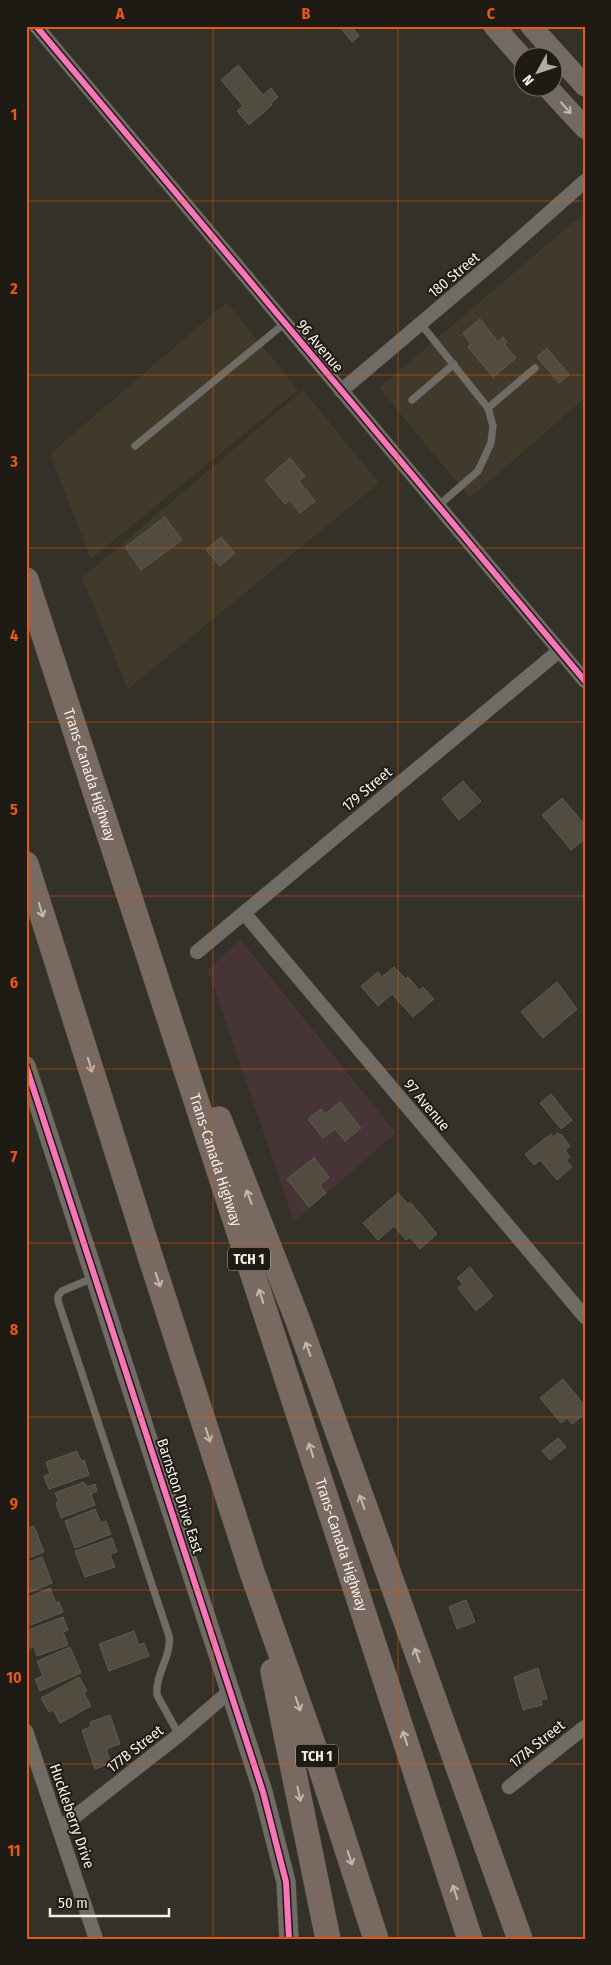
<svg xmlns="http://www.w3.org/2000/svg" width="611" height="1965" viewBox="0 0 611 1965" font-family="'Fira Sans Condensed',sans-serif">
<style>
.commercial{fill:#463437}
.industrial{fill:#413929}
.building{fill:#524c40;stroke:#5e5b54}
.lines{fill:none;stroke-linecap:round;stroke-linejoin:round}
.lane-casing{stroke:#4f4c45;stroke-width:8}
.street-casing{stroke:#4f4c45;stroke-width:15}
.secondary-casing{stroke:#4f4c45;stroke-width:20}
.primary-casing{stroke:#4f4c45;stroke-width:22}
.highway-casing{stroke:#4f4c45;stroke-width:26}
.lane{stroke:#6f6c65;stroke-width:7}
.street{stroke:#6f6c65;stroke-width:14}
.secondary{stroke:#6f6c65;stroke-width:19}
.primary{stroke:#756a63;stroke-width:21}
.highway{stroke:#786961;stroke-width:25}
.cycleway-casing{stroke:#1e1b14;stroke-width:9}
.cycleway{stroke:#fb73b8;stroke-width:6}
.oneway{stroke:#c1bab2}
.oneway2{stroke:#c2bab1}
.grid{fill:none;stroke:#e8590c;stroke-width:1;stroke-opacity:0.55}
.labels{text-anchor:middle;stroke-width:4;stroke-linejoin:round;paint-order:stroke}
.shield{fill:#1e1b14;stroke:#b4b0a8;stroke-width:1}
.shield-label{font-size:14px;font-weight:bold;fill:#f4f0e7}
.street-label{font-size:15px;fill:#f4f0e7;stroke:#1e1b14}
.neatline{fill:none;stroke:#e8590c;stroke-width:2}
.grid-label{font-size:16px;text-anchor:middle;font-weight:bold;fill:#e8590c}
</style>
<rect width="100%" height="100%" fill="#343129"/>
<path class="commercial" d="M240 939 396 1133 294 1222 208 970Z"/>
<path class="industrial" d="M585 212V398L470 498 379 388Z
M227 302 298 390 91 559 50 454Z
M303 390 379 483 128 689 82 578Z"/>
<path class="building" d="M339 26H351L359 36 352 42Z
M238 65 263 95 271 88 278 97 270 104 272 105 249 125 237 111 243 106 221 80Z
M480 319 498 342 503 337 507 342 504 344 516 358 493 377 468 347 471 344 463 333Z
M547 348 569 375 559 383 537 357Z
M290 458 305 476 299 481 315 501 300 513 290 500 285 504 265 480Z
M165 517 182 540 141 570 125 547Z
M221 537 235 553 220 566 206 550Z
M463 781 481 801 459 820 442 799Z
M562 798 585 825V839L571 850 542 815Z
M394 967 406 979 408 977 419 990 423 987 434 999 413 1017 392 994 378 1006 361 986 378 972 382 977Z
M557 982 577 1009 543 1038 521 1012Z
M551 1094 572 1120 561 1129 540 1103Z
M340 1102 361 1128 345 1141 335 1129 323 1138 308 1119 321 1109 325 1114Z
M558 1133 559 1135 561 1134 570 1146 565 1150 570 1157 566 1160 572 1167 557 1180 540 1160 534 1165 525 1154 551 1134 553 1137Z
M314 1158 329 1177 320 1185 326 1193 309 1207 287 1179Z
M398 1193 408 1204 410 1202 437 1234 420 1249 410 1237 406 1240 394 1226 378 1240 363 1223Z
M470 1267 493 1296 476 1311 458 1288 463 1284 457 1278Z
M563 1379 585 1406V1414L572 1424 567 1418 561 1423 540 1398Z
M558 1438 566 1447 550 1460 542 1451Z
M77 1451 81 1461 84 1460 89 1475 49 1489 44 1476 50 1474 46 1462Z
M84 1482 87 1487 95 1484 97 1491 91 1494 95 1505 61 1518 56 1503 59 1502 55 1493Z
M95 1509 101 1523 106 1521 111 1534 75 1548 65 1521Z
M34 1526 44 1552 26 1559V1529Z
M112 1538 117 1552 110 1554 115 1567 85 1577 75 1551Z
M42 1557 52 1583 26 1594V1563Z
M50 1588 56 1603 59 1602 63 1612 26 1627V1598Z
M466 1600 475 1622 457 1629 449 1607Z
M63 1617 68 1630 63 1632 68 1645 37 1656 34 1647 26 1649V1637L30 1636 28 1630Z
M134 1631 139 1645 144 1643 149 1656 109 1671 99 1644Z
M70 1647 81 1673 40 1691 35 1679 43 1676 37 1661Z
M538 1668 547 1699 541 1700 542 1705 523 1710 514 1677Z
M79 1677 87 1691 84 1693 91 1706 60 1723 53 1710 49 1712 41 1698Z
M110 1715 120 1744 106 1749 111 1763 95 1769 82 1730 91 1727 90 1722Z"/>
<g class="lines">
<g class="lane-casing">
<path id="lane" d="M421 324 488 408 493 426 491 443 478 471 438 506
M412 400 454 364
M488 408 535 368
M135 446 285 323
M93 1278 62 1291 58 1296V1301L169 1636C172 1656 155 1674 157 1695L179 1735"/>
</g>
<g class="street-casing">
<path id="street" d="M36 26 585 681
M341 391 498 258 585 181
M244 913 585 1317
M197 952 559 651
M26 1731 96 1939
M509 1787 585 1727
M59 1829 179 1735 230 1691"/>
</g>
<g class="secondary-casing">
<path id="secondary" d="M26 1066 263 1792 286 1882 289 1939"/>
</g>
<g class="primary-casing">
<path id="primary" d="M494 26 524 60
M531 26 585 86
M548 88 585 128"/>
</g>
<g class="highway-casing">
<g id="highway">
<path id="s1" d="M26 580 470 1939"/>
<path d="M26 864 143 1234 253 1575 314 1747 376 1939"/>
<path d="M219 1119 298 1321 520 1939"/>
<path d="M273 1671 328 1939"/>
</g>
</g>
<use href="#lane" class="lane"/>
<use href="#street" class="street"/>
<use href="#secondary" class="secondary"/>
<use href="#primary" class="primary"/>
<use href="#highway" class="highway"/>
<g class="cycleway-casing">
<path id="cycleway" d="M36 26 585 681
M26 1066 263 1792 286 1882 289 1939"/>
</g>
<use href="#cycleway" class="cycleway"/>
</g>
<defs><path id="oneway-shaft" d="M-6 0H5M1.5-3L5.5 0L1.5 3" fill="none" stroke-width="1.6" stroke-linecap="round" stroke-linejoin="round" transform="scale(1.25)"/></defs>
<use class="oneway" href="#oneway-shaft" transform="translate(566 108) rotate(48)"/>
<g class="oneway2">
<use href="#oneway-shaft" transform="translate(41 910) rotate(73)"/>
<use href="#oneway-shaft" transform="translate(90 1065) rotate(73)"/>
<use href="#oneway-shaft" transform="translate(249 1197) rotate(-111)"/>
<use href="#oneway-shaft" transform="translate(158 1280) rotate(72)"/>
<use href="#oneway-shaft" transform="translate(261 1296) rotate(-108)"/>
<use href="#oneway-shaft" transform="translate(308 1349) rotate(-110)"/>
<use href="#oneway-shaft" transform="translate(208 1435) rotate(72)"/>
<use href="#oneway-shaft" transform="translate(311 1450) rotate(-108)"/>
<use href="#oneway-shaft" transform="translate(362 1502) rotate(-110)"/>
<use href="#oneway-shaft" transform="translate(417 1655) rotate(-110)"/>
<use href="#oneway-shaft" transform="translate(298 1704) rotate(71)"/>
<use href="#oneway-shaft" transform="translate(405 1738) rotate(-108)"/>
<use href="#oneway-shaft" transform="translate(299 1794) rotate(78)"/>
<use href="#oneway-shaft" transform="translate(350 1858) rotate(72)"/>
<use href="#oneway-shaft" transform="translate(455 1892) rotate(-108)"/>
</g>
<path class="grid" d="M213 26V1939M398 26V1939M26 201H585M26 375H585M26 548H585M26 722H585M26 896H585M26 1069H585M26 1243H585M26 1417H585M26 1590H585M26 1764H585"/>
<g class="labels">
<g class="shield">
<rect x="228" y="1247.5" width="42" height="23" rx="4"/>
<rect x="296" y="1744.5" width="42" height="23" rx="4"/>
</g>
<g class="shield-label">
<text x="249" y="1264">TCH 1</text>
<text x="317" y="1761">TCH 1</text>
</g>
<g class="street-label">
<text transform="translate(454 275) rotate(-40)" y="5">180 Street</text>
<text transform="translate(320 346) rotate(50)" y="5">96 Avenue</text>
<text dy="5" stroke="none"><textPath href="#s1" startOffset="205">Trans-Canada Highway</textPath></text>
<text transform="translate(367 789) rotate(-40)" y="5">179 Street</text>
<text transform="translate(427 1105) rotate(50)" y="5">97 Avenue</text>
<text dy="5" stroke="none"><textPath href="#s1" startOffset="610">Trans-Canada Highway</textPath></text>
<text transform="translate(180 1496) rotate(72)" y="5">Barnston Drive East</text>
<text dy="5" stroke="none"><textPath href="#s1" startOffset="1015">Trans-Canada Highway</textPath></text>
<text transform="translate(537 1744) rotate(-39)" y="5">177A Street</text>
<text transform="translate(135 1749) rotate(-38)" y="5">177B Street</text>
<text transform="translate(72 1816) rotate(71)" y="5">Huckleberry Drive</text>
</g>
</g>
<rect width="611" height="1965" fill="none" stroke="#1e1b14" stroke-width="55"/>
<g transform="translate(538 72) rotate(230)"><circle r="24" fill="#1e1b14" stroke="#747068"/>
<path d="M0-4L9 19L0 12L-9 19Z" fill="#b1ada4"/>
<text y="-8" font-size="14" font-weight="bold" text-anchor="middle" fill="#f4f0e7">N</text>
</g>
<path d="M50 1908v8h119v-8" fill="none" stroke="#f4f0e7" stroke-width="2.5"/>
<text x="58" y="1908" font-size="15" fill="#f4f0e7" stroke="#1e1b14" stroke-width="4" paint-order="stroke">50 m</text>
<rect x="28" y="28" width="556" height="1910" class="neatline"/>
<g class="grid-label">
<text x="120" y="19">A</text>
<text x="306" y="19">B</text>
<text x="491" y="19">C</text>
<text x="14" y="120">1</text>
<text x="14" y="294">2</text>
<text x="14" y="467">3</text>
<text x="14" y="641">4</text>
<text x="14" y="815">5</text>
<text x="14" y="988">6</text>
<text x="14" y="1162">7</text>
<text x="14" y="1335">8</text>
<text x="14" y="1509">9</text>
<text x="14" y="1683">10</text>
<text x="14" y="1856">11</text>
</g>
</svg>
